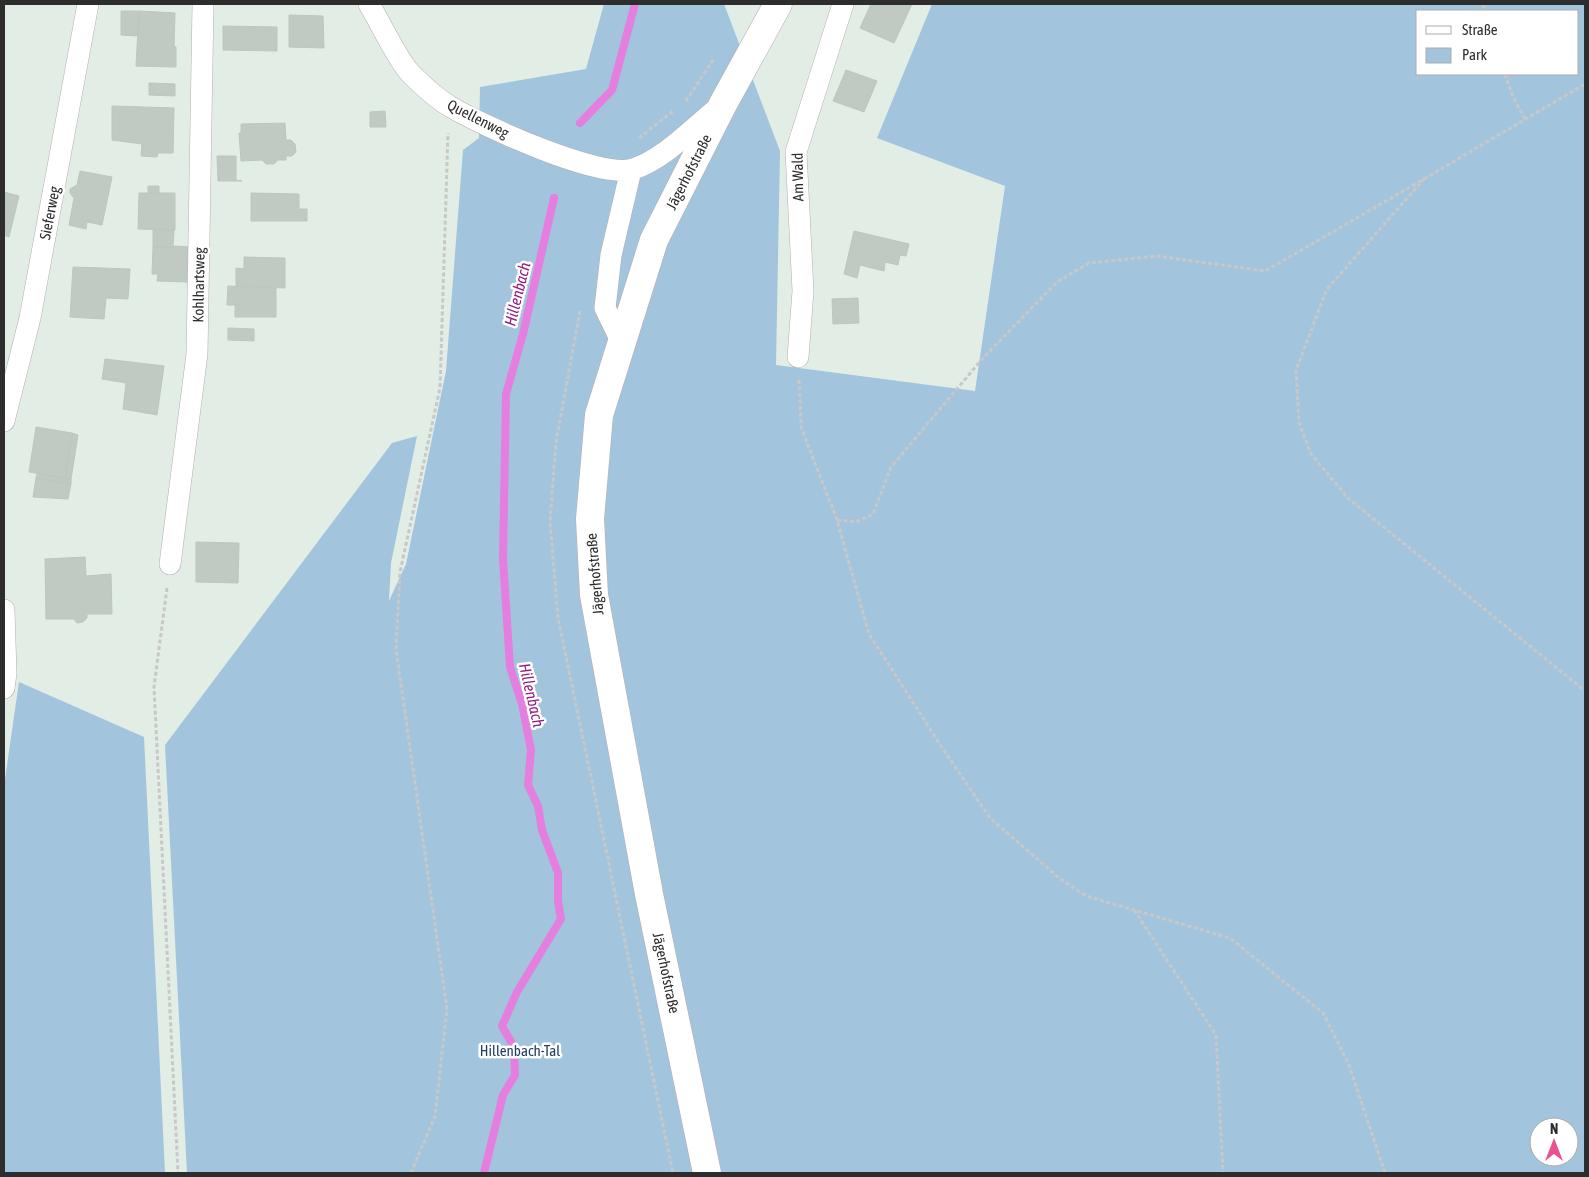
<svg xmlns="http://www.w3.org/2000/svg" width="1589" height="1177" viewBox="0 0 1589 1177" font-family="'Asap Condensed',sans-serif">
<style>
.green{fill:#a3c4dd;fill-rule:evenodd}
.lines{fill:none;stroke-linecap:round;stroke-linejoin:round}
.stream{stroke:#e47fdf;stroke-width:8}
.building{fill:#c0c9c2;stroke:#bac8c0}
.street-casing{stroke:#b7adb1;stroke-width:22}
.secondary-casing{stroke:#b7adb1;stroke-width:29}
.path{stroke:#c8c8c8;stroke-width:3;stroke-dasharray:4 2.5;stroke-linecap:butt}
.street{stroke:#fff;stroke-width:21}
.secondary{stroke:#fff;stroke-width:28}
.labels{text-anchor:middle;stroke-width:5;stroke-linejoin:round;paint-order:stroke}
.street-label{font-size:15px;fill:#2d2d2d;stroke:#fff}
.park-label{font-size:15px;fill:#223e64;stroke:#fff}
.water-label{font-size:16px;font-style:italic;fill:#921b83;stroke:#fff}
</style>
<rect width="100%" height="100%" fill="#e1ede5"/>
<path class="green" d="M604 4H724L780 151 776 365 975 391 1005 186 877 138 932 4H1585V1173H187L165 745 392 443 417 436 391 563 389 601 406 564 446 371 463 150 479 138 480 87 586 69ZM1418 11H1578V74H1418ZM1539 1127H1569V1157H1539Z
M19 682 144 737 165 1173H4V786Z"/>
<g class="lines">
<path class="stream" d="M580 123 612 90 635 4
M484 1173 503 1095 515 1075 514 1047 502 1026 517 992 561 919 558 901V873L542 830 538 806 528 785 531 750 522 704 510 667 503 559 506 394 523 334 554 198"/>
</g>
<path class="building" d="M871 4H912L894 43 860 28Z
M121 11H139L138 36 121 35Z
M139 11 175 13 174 46 176 47V67L136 66Z
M289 15 323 16 324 48 289 47Z
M223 26 277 27V51L223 50Z
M846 70 877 81 864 112 833 101Z
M149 83 175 84V96L149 95Z
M112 106 174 108 173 153H158L157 157 141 156 142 144 112 140Z
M385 111 386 127H370V112Z
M285 123 286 140H291L295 144 296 152 292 156H286V160H278L274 164H266L262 160 241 161 239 133H241V124Z
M217 156H236V180L242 181H218Z
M80 171 112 177 102 225 87 222 86 229 69 225 74 198 70 193V189L77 185Z
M148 186H159V193H148Z
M4 192 19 196 9 237 4 235Z
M139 193H175V230L138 229Z
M251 193 299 194V209H307V221H251Z
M153 229 174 230 173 247H153Z
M854 231 909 244 906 256 900 255 898 265 885 262 884 271 860 265 857 278 844 274Z
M174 246 190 247 188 282 157 281 158 274H152L153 247H173Z
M244 257 285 258V288L236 286V268L244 269Z
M73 267 130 269 128 299 106 298 104 319 70 317Z
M228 286 276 288V317H235V305H227Z
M858 298 859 323 833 324 832 299Z
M228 328 254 329V341L228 340Z
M105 359 164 366 157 415 123 409 126 383 102 379Z
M36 427 72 433 65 478 29 472Z
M72 433 78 435 71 479 65 478Z
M37 474 71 479V484L36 478Z
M36 478 71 484 68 499 33 497Z
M196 542 239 543 238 583 196 582Z
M85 557 86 576 111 574 112 614H87V618L83 622 77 623 74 619H46L45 559Z"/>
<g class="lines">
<g class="street-casing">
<path id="street" d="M369 4C380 22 397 59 410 73 421 84 437 99 451 107 481 125 601 180 633 169 663 160 694 127 719 107
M622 343 605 308 611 255 631 170
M798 357 803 291 796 152 843 4
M4 421 30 318 88 4
M170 564 197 354 203 4
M4 610 6 673 4 688"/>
</g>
<g class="secondary-casing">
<path id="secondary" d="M707 1173 649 894 594 595 590 519 599 415 654 240 723 104 778 4"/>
</g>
<path class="path" d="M1483 4 1485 11
M1505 74 1513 97 1525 119
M686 101 713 60
M639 138 673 111
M1424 179 1585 84
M580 311 556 442 550 522 558 618 673 1173
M799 380 801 427 837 520 869 634 943 749 990 818 1059 878 1086 896 1230 938 1323 1013 1349 1065 1385 1173
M837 520 856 522 873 514 891 467 983 358 1057 282 1089 263 1157 256 1265 271 1424 179 1327 289 1296 370 1299 422 1311 454 1348 498 1585 691
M167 588 154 687 178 1173
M1134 910 1216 1035 1223 1173
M411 1173 435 1116 447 1009 396 649 400 572 440 388 448 133"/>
<use href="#street" class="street"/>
<use href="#secondary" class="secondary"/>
</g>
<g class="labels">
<g class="street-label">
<text transform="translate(478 119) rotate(27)" y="5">Quellenweg</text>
<text transform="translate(689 172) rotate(-63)" y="5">Jägerhofstraße</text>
<text transform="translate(798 177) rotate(-91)" y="5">Am Wald</text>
<text transform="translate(50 213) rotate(-79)" y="5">Sieferweg</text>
<text transform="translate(199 285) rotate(-89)" y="5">Kohlhartsweg</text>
<text transform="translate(595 574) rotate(-95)" y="5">Jägerhofstraße</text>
<text transform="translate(666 973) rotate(78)" y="5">Jägerhofstraße</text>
</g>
<g class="park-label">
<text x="520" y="1056">Hillenbach-Tal</text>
</g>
<g class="water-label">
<text transform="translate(517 294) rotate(-76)" y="6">Hillenbach</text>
<text transform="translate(532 695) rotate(77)" y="6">Hillenbach</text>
</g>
</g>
<rect width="1589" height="1177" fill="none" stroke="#2d2d2d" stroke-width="10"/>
<rect x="1416" y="10" width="162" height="65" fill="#ffffff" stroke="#ababab"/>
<rect x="1426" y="26" width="25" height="8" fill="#ffffff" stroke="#ababab"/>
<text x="1462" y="35" font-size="15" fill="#2d2d2d">Straße</text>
<rect x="1426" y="48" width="25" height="15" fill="#a3c4dd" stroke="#ababab"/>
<text x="1462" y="60" font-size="15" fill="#2d2d2d">Park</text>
<g transform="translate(1554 1142)"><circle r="24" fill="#ffffff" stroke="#ababab"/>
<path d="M0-4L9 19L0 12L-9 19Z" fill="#e9518f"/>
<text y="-8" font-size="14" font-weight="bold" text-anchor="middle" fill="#2d2d2d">N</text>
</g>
</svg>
